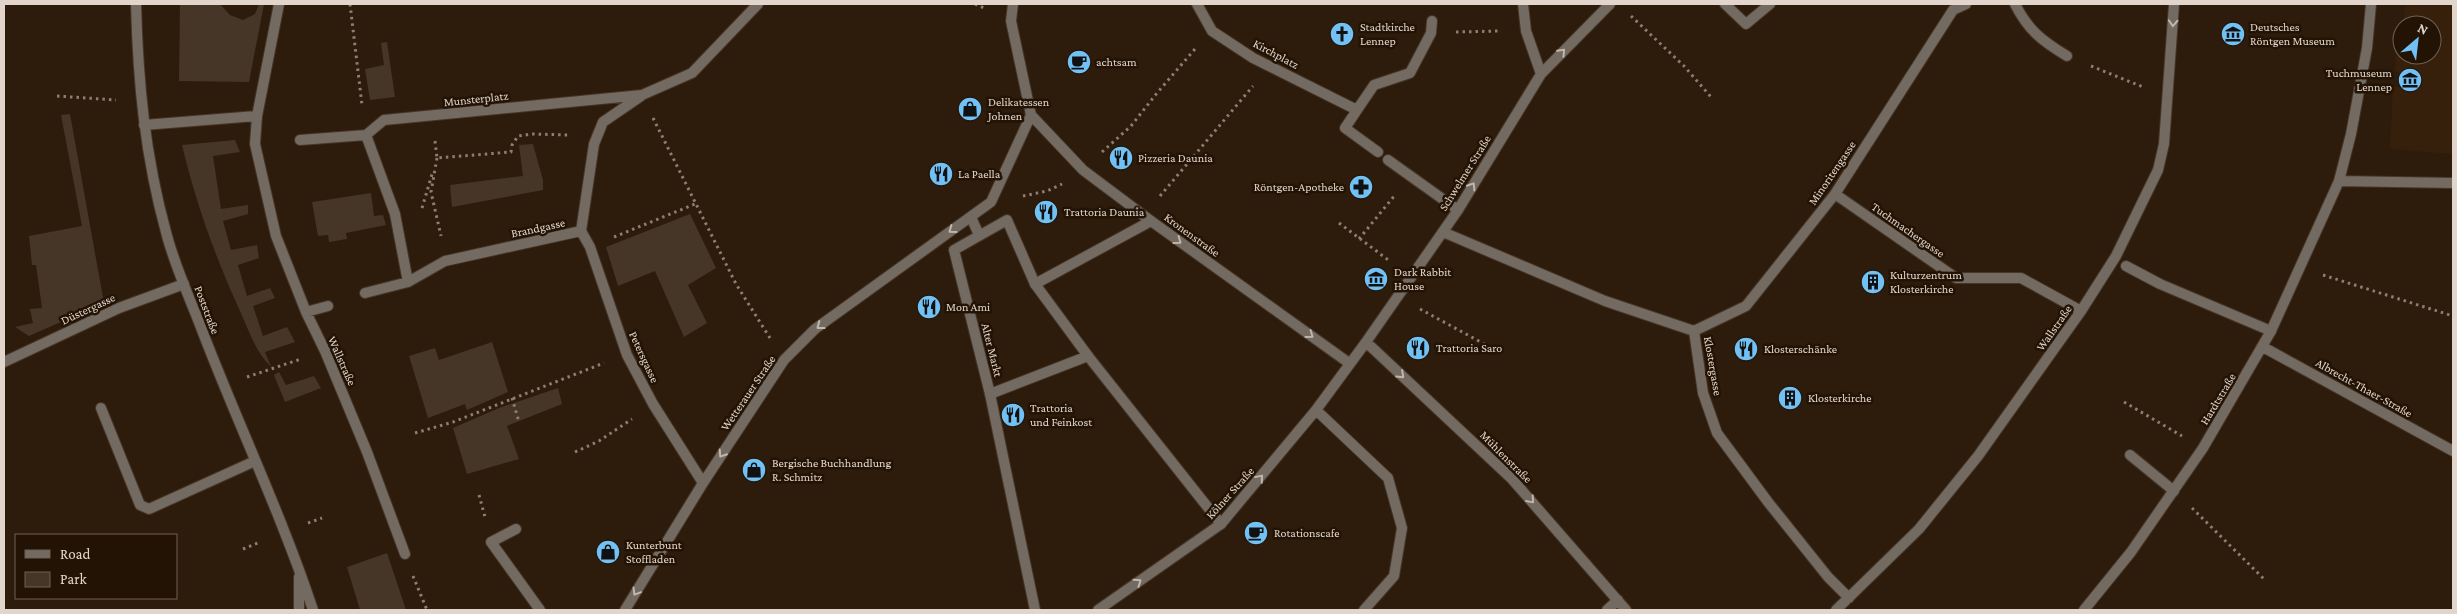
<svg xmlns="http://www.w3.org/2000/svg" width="2457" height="614" viewBox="0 0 2457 614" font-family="'Crimson Pro',serif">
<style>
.built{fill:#36200b}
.green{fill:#463628}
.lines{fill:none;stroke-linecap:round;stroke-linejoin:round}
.service-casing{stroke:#463627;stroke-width:12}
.pedestrian-casing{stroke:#463627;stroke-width:12}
.minor-casing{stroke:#463627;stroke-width:12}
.tertiary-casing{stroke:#463627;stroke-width:12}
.path{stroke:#8d7e72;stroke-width:3;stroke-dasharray:2.5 4;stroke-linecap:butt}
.service{stroke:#736a62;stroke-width:10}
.pedestrian{stroke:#736a62;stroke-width:10}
.minor{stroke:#736a62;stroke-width:10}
.tertiary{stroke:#736a62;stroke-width:10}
.oneway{stroke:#c1b6ac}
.labels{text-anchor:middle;stroke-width:5;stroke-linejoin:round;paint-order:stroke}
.poi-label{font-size:12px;fill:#e2d6cc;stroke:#231304;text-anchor:start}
.street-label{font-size:12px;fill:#e2d6cc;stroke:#231304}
</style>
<rect width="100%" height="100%" fill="#2d1c0c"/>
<path class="built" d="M2405 4H2453V154L2390 149 2393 87H2403V73L2395 71 2396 57 2432 55V25H2404Z"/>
<path class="green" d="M180 4H220L230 15 243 20 255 14 259 4H264L249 82 179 81Z
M387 42 395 97 370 100 365 69 384 65 381 43Z
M70 114 104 303 29 336 15 327 33 323 30 309 42 308 36 265H32L29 236 82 226 61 115Z
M235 140 240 152 213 156 221 209 248 205V214L223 221 231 250 257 245 259 258 238 265 247 296 270 288 275 298 253 306 263 336 287 327 295 342 265 352 271 367C255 351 249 331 240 311 215 256 196 204 182 145Z
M533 144 543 180V190L452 207 450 185 523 176 519 145Z
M371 193 374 216 383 215 386 225 346 233 347 239 329 242 328 235 318 236 312 202Z
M690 214 716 268 688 285 707 323 684 337 655 271 618 286 606 247Z
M492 342 508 392 467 410 465 404 428 418 409 356 435 348 439 360Z
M279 372 286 385 314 376 321 388 285 402 274 375Z
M558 388 562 404 507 426 519 459 467 474 453 428 499 408Z
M387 553 406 610H360L347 567Z"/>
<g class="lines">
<g class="service-casing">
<path id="service" d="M1725 4 1746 24 1770 4
M971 217 979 235
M2126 266 2160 284 2271 331
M101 408 140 505 149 509 255 461
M2130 455 2174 491
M516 529 491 542 540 610"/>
</g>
<g class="pedestrian-casing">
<path id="pedestrian" d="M1035 284 1151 221
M1088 356 1221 524
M990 394 1035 610"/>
</g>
<g class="minor-casing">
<path id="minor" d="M279 4 257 116 255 144 276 236 306 312 325 351 367 452 405 554
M1197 4 1212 31 1253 58 1357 110 1374 85 1410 73 1431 33 1432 21
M1523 4 1526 31 1541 74
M2015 4C2028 30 2042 41 2067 56
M1357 110 1345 128 1378 152
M1031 115 1083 170 1151 221 1349 363
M144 125 257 116
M366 135 384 120 642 95 692 73 758 4
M366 135 395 214 408 282
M300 140 366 135
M1388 160 1458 210
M2339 181 2453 183
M1835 194 1956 278H2021L2081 311
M1007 220 1035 284 1088 356 990 394 954 250Z
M581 231 590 247 627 355 653 404 703 483
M581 231 594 144 603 122 641 96
M1443 232 1605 301 1694 331
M365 293 408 282 445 261 581 231
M306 312 328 306
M1694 331 1746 306 1835 194 1953 10 1966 4
M1694 331 1703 393 1717 433 1768 502 1828 577 1849 598
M1366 342 1511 478 1626 610
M2263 347 2453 451
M4 362 119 308 184 284
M1316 410 1388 478 1402 528 1394 576 1364 610
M625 610 703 483 784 360 815 329 991 202 1031 115 1011 21 1013 4
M1098 610 1221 524 1316 410 1366 342 1458 210 1541 74 1610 4
M1607 610 1618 600
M1836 610 1919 529 1978 456 2081 311 2116 256 2158 170 2164 144 2174 4
M2084 610 2131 552 2203 448 2271 331 2339 181 2351 134 2367 48 2371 4"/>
</g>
<g class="tertiary-casing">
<path id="tertiary" d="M136 4C138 82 145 156 166 232 174 264 188 294 200 325 236 420 281 513 313 610
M299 610V577"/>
</g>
<path class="path" d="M350 4 362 105
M975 4 986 9
M1631 16 1684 66 1711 97
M1456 32 1500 31
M2091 66 2143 87
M57 96 116 100
M653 118 736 284 770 338
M435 141 437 158 511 152 512 145 518 136 532 134 569 135
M1102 152 1131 126 1157 93 1195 49
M437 158 431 192 441 236
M1023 196 1047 191 1062 184
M1160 196 1253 86
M422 208 433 171
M1339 223 1391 262
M614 237 695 204
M1359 239 1395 195
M2323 275 2453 316
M1420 309 1488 346
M247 377 301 359
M512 398 519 422
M2124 402 2182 436
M415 433 453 422 604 363
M575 452 599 441 632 419
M479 495 485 517
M2192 508 2264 579
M308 523 322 518
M243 549 260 542
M413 576 427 610"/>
<use href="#service" class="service"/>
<use href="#pedestrian" class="pedestrian"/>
<use href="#minor" class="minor"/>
<use href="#tertiary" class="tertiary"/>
</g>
<defs><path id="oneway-chevron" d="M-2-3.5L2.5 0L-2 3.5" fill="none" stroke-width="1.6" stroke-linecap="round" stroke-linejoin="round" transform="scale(1.25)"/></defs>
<g class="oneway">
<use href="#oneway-chevron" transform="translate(2173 23) rotate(93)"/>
<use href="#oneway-chevron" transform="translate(1562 52) rotate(-46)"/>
<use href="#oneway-chevron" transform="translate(1472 186) rotate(-58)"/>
<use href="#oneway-chevron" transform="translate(952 230) rotate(144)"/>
<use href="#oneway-chevron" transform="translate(1178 241) rotate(36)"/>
<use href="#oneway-chevron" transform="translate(820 326) rotate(143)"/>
<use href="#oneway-chevron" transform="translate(1310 335) rotate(36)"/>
<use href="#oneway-chevron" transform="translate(1401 375) rotate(43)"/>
<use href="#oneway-chevron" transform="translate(722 454) rotate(123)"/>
<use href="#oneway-chevron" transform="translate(1260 478) rotate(-50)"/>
<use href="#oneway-chevron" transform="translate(1531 500) rotate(49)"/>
<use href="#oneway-chevron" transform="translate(1138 582) rotate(-35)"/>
<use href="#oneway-chevron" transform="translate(636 592) rotate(121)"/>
</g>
<defs>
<g id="church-disc" transform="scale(1.25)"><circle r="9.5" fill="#72c1f5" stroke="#231304"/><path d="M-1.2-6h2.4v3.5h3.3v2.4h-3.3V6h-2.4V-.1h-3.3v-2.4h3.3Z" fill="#111"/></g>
<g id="museum-disc" transform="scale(1.25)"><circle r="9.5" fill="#72c1f5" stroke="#231304"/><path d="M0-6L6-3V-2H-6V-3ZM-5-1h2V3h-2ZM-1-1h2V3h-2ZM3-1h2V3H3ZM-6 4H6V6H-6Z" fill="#111"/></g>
<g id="cafe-disc" transform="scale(1.25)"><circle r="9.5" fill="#72c1f5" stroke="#231304"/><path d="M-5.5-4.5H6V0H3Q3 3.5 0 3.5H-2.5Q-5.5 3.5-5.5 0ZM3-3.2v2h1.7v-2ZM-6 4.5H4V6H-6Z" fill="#111"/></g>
<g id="shop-disc" transform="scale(1.25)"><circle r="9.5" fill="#72c1f5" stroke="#231304"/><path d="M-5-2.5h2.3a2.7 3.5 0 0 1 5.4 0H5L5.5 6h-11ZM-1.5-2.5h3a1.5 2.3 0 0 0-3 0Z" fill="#111"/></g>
<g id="restaurant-disc" transform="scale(1.25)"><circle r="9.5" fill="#72c1f5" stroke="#231304"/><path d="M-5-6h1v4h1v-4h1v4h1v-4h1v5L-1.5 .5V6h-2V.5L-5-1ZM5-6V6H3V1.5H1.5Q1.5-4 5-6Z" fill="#111"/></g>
<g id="pharmacy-disc" transform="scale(1.25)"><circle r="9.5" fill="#72c1f5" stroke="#231304"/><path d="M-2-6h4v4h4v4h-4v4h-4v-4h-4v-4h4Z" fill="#111"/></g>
<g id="building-disc" transform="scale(1.25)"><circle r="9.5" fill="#72c1f5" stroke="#231304"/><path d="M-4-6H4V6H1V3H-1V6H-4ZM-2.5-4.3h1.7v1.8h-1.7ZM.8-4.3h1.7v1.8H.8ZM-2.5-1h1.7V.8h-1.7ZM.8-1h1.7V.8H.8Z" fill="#111"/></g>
</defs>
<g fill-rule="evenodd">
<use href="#church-disc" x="1342" y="34"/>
<use href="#museum-disc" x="2233" y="34"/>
<use href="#cafe-disc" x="1079" y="62"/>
<use href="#museum-disc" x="2410" y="80"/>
<use href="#shop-disc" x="970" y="109"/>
<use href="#restaurant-disc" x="1121" y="158"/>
<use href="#restaurant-disc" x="941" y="174"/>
<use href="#pharmacy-disc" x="1361" y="187"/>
<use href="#restaurant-disc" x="1046" y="212"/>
<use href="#museum-disc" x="1376" y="279"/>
<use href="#building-disc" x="1873" y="282"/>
<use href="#restaurant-disc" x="929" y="307"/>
<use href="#restaurant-disc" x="1418" y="348"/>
<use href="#restaurant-disc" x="1746" y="349"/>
<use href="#building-disc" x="1790" y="398"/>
<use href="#restaurant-disc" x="1013" y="415"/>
<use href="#shop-disc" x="754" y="470"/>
<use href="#cafe-disc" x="1256" y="533"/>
<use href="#shop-disc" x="608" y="552"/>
</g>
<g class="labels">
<g class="poi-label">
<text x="1360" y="31">Stadtkirche<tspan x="1360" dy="14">Lennep</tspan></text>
<text x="2250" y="31">Deutsches<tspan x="2250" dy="14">Röntgen Museum</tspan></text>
<text x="1096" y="66">achtsam</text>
<text x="2392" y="77" text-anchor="end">Tuchmuseum<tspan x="2392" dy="14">Lennep</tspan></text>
<text x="988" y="106">Delikatessen<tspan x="988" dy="14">Johnen</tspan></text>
<text x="1138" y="162">Pizzeria Daunia</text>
<text x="958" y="178">La Paella</text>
<text x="1344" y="191" text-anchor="end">Röntgen-Apotheke</text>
<text x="1064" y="216">Trattoria Daunia</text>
<text x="1394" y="276">Dark Rabbit<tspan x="1394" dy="14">House</tspan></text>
<text x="1890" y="279">Kulturzentrum<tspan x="1890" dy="14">Klosterkirche</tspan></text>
<text x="946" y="311">Mon Ami</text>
<text x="1436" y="352">Trattoria Saro</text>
<text x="1764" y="353">Klosterschänke</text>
<text x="1808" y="402">Klosterkirche</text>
<text x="1030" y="412">Trattoria<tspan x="1030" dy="14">und Feinkost</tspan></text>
<text x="772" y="467">Bergische Buchhandlung<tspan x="772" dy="14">R. Schmitz</tspan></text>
<text x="1274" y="537">Rotationscafe</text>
<text x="626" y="549">Kunterbunt<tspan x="626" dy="14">Stoffladen</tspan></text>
</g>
<g class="street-label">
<text transform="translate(1276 54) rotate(28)" y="4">Kirchplatz</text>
<text transform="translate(476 99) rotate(-6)" y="4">Munsterplatz</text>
<text transform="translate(1465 173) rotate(-58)" y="4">Schwelmer Straße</text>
<text transform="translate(1832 173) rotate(-56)" y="4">Minoritengasse</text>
<text transform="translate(538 228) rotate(-12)" y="4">Brandgasse</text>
<text transform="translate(1908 230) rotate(35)" y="4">Tuchmachergasse</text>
<text transform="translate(1192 235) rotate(36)" y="4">Kronenstraße</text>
<text transform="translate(88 309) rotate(-25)" y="4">Düstergasse</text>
<text transform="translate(207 310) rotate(69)" y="4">Poststraße</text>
<text transform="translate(2054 328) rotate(-55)" y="4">Wallstraße</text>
<text transform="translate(992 350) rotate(76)" y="4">Alter Markt</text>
<text transform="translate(644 357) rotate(65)" y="4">Petersgasse</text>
<text transform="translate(342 361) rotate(66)" y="4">Wallstraße</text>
<text transform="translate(1713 366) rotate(80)" y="4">Klostergasse</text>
<text transform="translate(2364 388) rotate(29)" y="4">Albrecht-Thaer-Straße</text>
<text transform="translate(748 393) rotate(-56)" y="4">Wetterauer Straße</text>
<text transform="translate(2218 399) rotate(-59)" y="4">Hardtstraße</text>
<text transform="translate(1506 457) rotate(45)" y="4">Mühlenstraße</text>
<text transform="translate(1230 493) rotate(-48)" y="4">Kölner Straße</text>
</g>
</g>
<rect width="2457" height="614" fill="none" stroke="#e2d6cc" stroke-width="10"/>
<rect x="15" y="534" width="162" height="65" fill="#231304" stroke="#6f6154"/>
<rect x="25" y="550" width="25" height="8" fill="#736a62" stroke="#6f6154"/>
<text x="60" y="559" font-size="15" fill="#e2d6cc">Road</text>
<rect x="25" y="572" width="25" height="15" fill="#463628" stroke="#6f6154"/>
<text x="60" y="584" font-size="15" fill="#e2d6cc">Park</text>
<g transform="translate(2417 40) rotate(28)"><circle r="24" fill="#231304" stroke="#6f6154"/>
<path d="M0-4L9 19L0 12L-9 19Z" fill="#72c1f5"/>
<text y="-8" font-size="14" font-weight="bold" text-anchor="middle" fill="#e2d6cc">N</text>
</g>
</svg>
